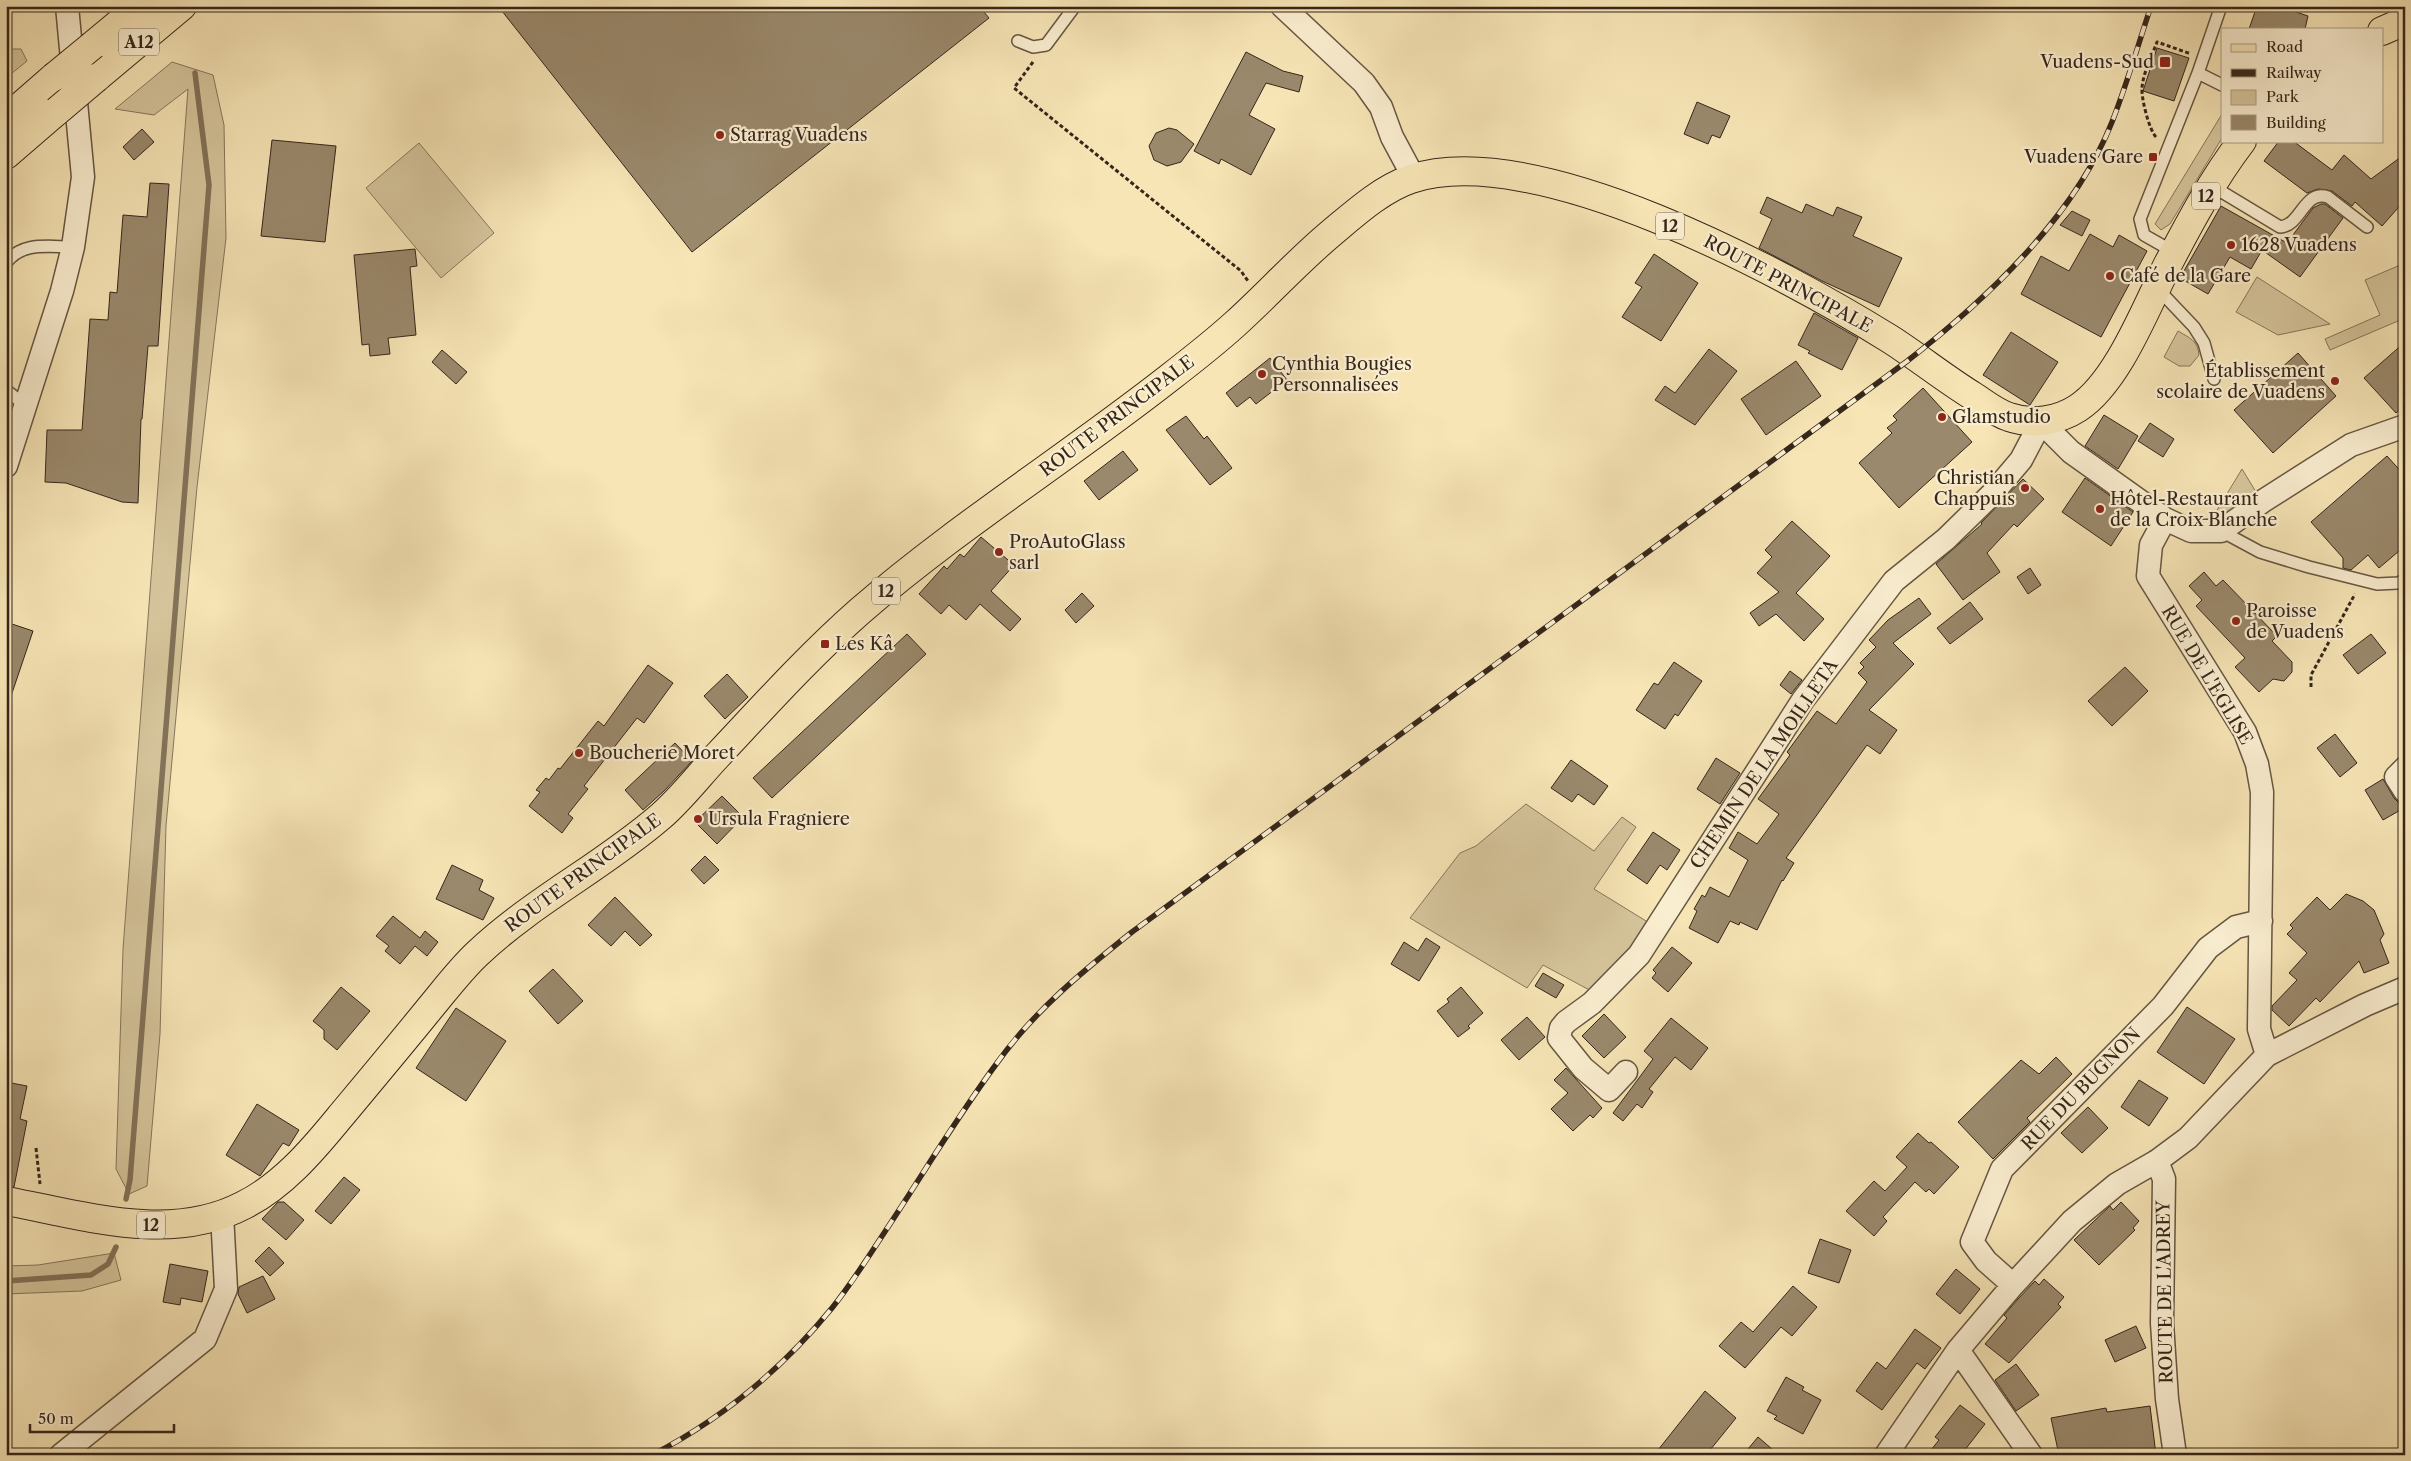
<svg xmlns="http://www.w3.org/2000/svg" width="2411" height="1461" viewBox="0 0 2411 1461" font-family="'Libre Caslon Text',serif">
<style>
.green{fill:#d6c59c;stroke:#86765c}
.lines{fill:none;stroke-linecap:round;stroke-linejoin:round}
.stream{stroke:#827258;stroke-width:5.5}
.building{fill:#9a896c;stroke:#35261b}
.service-casing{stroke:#665642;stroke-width:14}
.minor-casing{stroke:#665642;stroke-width:25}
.primary-casing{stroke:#35261b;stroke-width:30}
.motorway-casing{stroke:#35261b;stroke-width:30}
.path{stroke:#35261b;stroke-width:3;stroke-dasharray:4 2.5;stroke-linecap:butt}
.service{stroke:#faeed0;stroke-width:11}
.minor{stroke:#faeed0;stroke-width:22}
.primary{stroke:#f7e5b6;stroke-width:28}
.motorway{stroke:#f7e5b6;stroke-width:28}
.rail-casing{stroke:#35261b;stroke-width:5.5}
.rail{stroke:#faeed0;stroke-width:4;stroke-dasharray:11;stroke-linecap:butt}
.motorway-bridge-casing{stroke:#35261b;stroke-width:30;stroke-linecap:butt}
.motorway-bridge{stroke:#f7e5b6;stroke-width:28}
.poi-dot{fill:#8f2418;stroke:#faeed0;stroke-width:2}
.labels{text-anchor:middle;stroke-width:4.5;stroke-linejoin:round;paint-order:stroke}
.shield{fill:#faeed0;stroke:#706251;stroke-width:1}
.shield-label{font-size:16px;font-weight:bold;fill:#35261b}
.poi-label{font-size:18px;fill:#35261b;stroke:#faeed0;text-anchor:start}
.street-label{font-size:18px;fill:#35261b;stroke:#faeed0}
</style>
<rect width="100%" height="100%" fill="#f7e5b6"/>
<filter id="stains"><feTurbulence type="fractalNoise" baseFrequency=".004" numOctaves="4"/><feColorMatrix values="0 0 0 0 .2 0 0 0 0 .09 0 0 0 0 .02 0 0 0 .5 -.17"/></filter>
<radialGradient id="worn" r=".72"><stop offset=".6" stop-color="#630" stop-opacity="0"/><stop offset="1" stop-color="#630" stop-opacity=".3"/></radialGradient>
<path class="green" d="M9 49H21L27 61 6 78V51Z
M172 62 213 75 224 125 226 238 197 487 166 826 160 1034 147 1186 129 1194 116 1169 123 949 188 89 154 115 115 109Z
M2222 114V138L2170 224 2161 230 2155 224Z
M419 143 494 233 441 278 366 188Z
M2405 263V318L2330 350 2325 339 2380 315 2365 280Z
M2257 277 2330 324 2278 335 2236 312Z
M2178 331C2190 338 2198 341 2199 355L2190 366H2179L2164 357Z
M2242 469 2256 492 2255 495 2220 522 2211 520Z
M1526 804 1594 851 1622 817 1636 827 1594 889 1651 924 1593 992 1543 965 1527 988 1410 918 1460 853 1476 846Z
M114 1253 121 1280 82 1291 6 1294V1266L38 1265Z"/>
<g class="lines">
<path class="stream" d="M126 1199 130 1180 209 185 195 73
M6 1281 91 1275 108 1264 116 1247"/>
</g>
<path class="building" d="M498 6H979L989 18 692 252Z
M2257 6H2278L2308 16 2305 29H2249Z
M2157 48 2189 58 2174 101 2143 91Z
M1246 52 1283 71 1303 76 1299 92 1266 83 1249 115 1275 129 1251 175 1221 159 1219 164 1194 151Z
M1697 102 1730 116 1720 138 1712 135 1708 144 1684 134Z
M1169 128 1177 130 1194 144 1181 162 1167 166 1154 160 1149 146 1156 133Z
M142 129 154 142 134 160 123 147Z
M272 140 336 146 325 242 261 236Z
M2279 141H2293L2332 170 2344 155 2371 179 2405 154V200L2382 226 2355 202 2352 206 2332 191 2318 189 2307 193 2264 161Z
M150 183 169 184 158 346H148L142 419H141L138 503 122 502 66 483 45 482 47 430H82L90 319 108 320 110 292 117 293 123 215 147 217Z
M1767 197 1802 213 1806 204 1833 216 1837 207 1862 217 1853 236 1902 258 1879 307 1822 281 1759 248 1772 219 1760 213Z
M2321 204H2325L2343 218 2300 277 2262 250 2251 269 2230 257 2208 294 2180 278 2221 206 2287 243 2313 208Z
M2072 211 2090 220 2082 236 2060 225Z
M2090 234 2113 247 2119 235 2147 251 2101 337 2021 294 2041 256 2069 271Z
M415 249 417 266 410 267 416 335 388 338 390 354 370 356 369 344 362 345 354 255Z
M1654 254 1698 283 1661 341 1622 317 1642 287 1635 283Z
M1814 313 1858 338 1842 370 1808 353 1810 351 1798 345Z
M2011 332 2058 362 2030 405 1983 375Z
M2405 342V405L2396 413 2364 378Z
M1709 349 1737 371 1695 425 1655 400 1665 386 1675 393Z
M442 350 467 372 456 384 432 362Z
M2298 353 2336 396 2273 453 2234 410Z
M1270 358 1287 380 1256 404 1250 397 1237 407 1226 393Z
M1796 361 1821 396 1766 435 1741 399Z
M1923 388 1972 442 1899 508 1859 463 1892 433 1887 428 1897 420 1893 416Z
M2104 415 2138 436 2118 469 2085 446Z
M1186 416 1204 439 1207 436 1232 468 1210 485 1166 430Z
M2150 423 2174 439 2163 457 2138 441Z
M1123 451 1138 470 1099 500 1084 481Z
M2387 456 2405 476V546L2379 568 2368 555 2351 570 2343 568V558L2311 522Z
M2085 478 2133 512 2111 546 2062 512Z
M2023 479 2044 499 2017 527 2014 524 1987 553 2000 572 1963 600 1936 564 1982 524 1981 523Z
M1792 521 1830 556 1796 593 1824 619 1804 641 1776 614 1759 626 1750 613 1779 592 1757 573 1772 557 1765 550Z
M981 537 1014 565 991 591 1021 619 1010 631 980 604 966 620 949 605 941 614 919 594 944 566 947 569 960 554 964 557Z
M2030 568 2041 585 2028 594 2017 577Z
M2204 572 2216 586 2223 580 2277 636 2272 641 2292 662V672L2284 681 2273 679 2259 692 2235 667 2245 658 2196 606 2202 600 2189 586Z
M1082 593 1094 606 1076 623 1065 610Z
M1919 598 1931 614 1893 643 1914 664 1869 710 1897 730 1880 754 1867 745 1786 858 1794 863 1783 881 1782 880 1757 930 1740 922 1739 925 1730 921 1718 943 1689 928 1697 911 1694 909 1702 895 1705 897 1710 887 1729 897 1748 860 1729 848 1738 832 1757 844 1779 814 1758 799 1790 755 1787 752 1817 711 1836 724 1867 682 1858 673 1864 667 1860 663 1876 647 1869 640 1888 620Z
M1970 602 1983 619 1950 644 1937 628Z
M6 622 33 631 9 702H6Z
M907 634 926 654 772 798 753 778Z
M2371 634 2386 653 2358 674 2343 655Z
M1674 662 1702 681 1678 716 1675 714 1665 729 1636 710 1654 683 1658 685Z
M648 665 673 683 644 723 637 718 584 786 588 789 568 814 573 818 562 833 529 806 540 792 536 790 546 778 549 780 558 768 560 769 598 721 604 726Z
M2125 667 2148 691 2112 726 2088 701Z
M1790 671 1802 680 1791 694 1780 685Z
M727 674 748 697 725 719 704 696Z
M2335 734 2357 763 2340 777 2317 748Z
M675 743 692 761 664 791 643 810 625 790Z
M1716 758 1740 773 1720 804 1697 789Z
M1571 760 1608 786 1594 805 1578 794 1572 802 1551 788Z
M2383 779 2394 798 2404 808 2383 820 2365 790Z
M722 796 743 817 717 844 695 822Z
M1653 832 1680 850 1667 870 1660 865 1647 884 1627 870Z
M705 856 719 870 704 884 691 870Z
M452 865 483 880 479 890 494 898 483 920 436 899Z
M2346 894 2363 901 2374 910 2384 934 2380 940 2389 963 2364 973 2359 961 2320 1002 2316 998 2289 1026 2272 1010V1006L2297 980 2289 973 2307 953 2287 934 2293 928 2290 925 2317 897 2330 910Z
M615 897 652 935 640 946 625 931 611 946 588 925Z
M393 916 420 938 425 931 438 942 427 956 415 946 400 964 385 951 389 946 376 936Z
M1426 938 1440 947 1419 981 1391 964 1404 942 1418 951Z
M1672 947 1692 963 1668 992 1652 978 1656 973 1653 970Z
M553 969 583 1001 558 1024 529 991Z
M1543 973 1564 985 1556 998 1535 986Z
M341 987 370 1011 337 1050 324 1039V1030L313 1021Z
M1461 987 1483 1013 1468 1026 1470 1028 1458 1037 1437 1011 1449 1002 1447 999Z
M2187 1007 2235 1039 2204 1084 2157 1052Z
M456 1008 506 1041 466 1101 416 1068Z
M1604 1014 1626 1037 1604 1058 1582 1036Z
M1527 1017 1545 1037 1519 1060 1501 1040Z
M1671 1018 1708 1048 1691 1070 1675 1057 1649 1089 1653 1092 1642 1108 1637 1104 1623 1121 1613 1113 1653 1059 1644 1051Z
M2056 1057 2072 1074 2027 1118 2030 1122 1993 1159 1958 1122 2021 1060 2039 1074Z
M1566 1068 1602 1108 1593 1118 1590 1115 1573 1131 1551 1109 1568 1093 1554 1080Z
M2139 1080 2168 1098 2149 1126 2121 1107Z
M6 1082 27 1086 20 1119 27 1121 14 1187 6 1186Z
M257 1104 299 1130 289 1146 283 1143 260 1176 226 1155Z
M2088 1107 2108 1128 2082 1153 2061 1133Z
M1918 1133 1929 1143 1931 1142 1959 1167 1934 1194 1929 1189 1926 1192 1915 1182 1883 1217 1887 1221 1874 1236 1846 1211 1874 1181 1885 1191 1907 1167 1896 1157Z
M344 1177 360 1190 331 1224 315 1211Z
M278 1202H284L304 1220 286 1240 262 1219Z
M2121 1202 2139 1221 2133 1228 2135 1230 2099 1265 2074 1240 2110 1206 2113 1210Z
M1820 1239 1851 1250 1839 1283 1808 1273Z
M269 1247 284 1263 270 1276 255 1261Z
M170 1264 208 1271 202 1302 181 1298 180 1305 163 1302Z
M1956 1269 1980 1289 1960 1314 1936 1294Z
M263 1276 275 1299 247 1313 238 1294 239 1287Z
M2044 1279 2064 1297 2058 1304 2061 1307 2009 1363 1985 1344 2007 1318 2004 1315 2018 1299 2035 1281 2039 1285Z
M1793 1286 1817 1307 1792 1336 1781 1327 1745 1368 1719 1346 1741 1322 1753 1332Z
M2136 1326 2146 1348 2115 1362 2105 1340Z
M1915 1329 1941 1348 1925 1369 1917 1363 1882 1410 1856 1391 1877 1362 1886 1369Z
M2016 1364 2039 1395 2016 1411 1995 1380Z
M1786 1377 1804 1387 1802 1390 1821 1400 1803 1434 1774 1419 1777 1416 1767 1411Z
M1705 1391 1736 1418 1706 1455H1654Z
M1960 1405 1985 1424 1961 1455H1927L1939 1440 1935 1437Z
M2150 1406 2156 1455H2059L2051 1418 2106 1408 2107 1412Z
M1758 1437 1779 1455H1743Z"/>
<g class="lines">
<g class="service-casing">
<path id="service" d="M1018 41 1033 47 1046 45 1075 6
M2198 73 2221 6
M2212 186 2280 227C2301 226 2304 189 2328 197L2367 227
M2174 252 2144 235 2140 219 2198 73 2222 85
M6 263C22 241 49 247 73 247
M2157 288 2194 327 2204 343 2214 379
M6 390 26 406
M2221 531 2260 552 2309 567 2377 584 2398 583 2405 580"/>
</g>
<g class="minor-casing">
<path id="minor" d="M1282 6 1364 83 1381 107 1392 137 1414 178
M6 466 62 291 73 247 83 177 67 6
M2165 519 2191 531H2221L2263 501 2351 445 2405 426
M2405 768 2396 777 2405 791
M1626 1072 1609 1090 1583 1068 1559 1038 1561 1028 1566 1022 1592 1003 1639 955 1803 700 1894 581 1946 539 1993 493 2021 460 2041 422 2071 452 2165 519 2151 545 2148 576 2245 732 2257 764 2262 792 2259 1029 2267 1055
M2157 1161 2164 1179 2162 1323 2167 1399 2175 1455
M2013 1285 1986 1261 1972 1242 2002 1169 2163 1006 2208 948 2236 927 2261 921
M1958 1350 2031 1455
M61 1455 205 1339 226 1289 222 1214
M1886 1455 1958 1350 2013 1285 2072 1221 2117 1184 2157 1161 2188 1138 2267 1055 2365 1005 2405 988"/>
</g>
<g class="primary-casing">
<path id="primary" d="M2382 31 2405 21
M6 1201C83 1215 170 1244 244 1205 282 1186 312 1151 339 1118 369 1082 400 1045 430 1008 445 990 460 970 477 954 533 901 602 867 660 817 682 798 699 775 719 754 765 705 810 655 860 611 957 527 1067 458 1169 378 1191 361 1214 343 1235 324 1267 295 1296 263 1329 235 1353 215 1381 189 1411 179 1535 138 1784 273 1890 339 1918 357 1944 378 1973 396 1984 403 1996 413 2009 417 2032 425 2058 421 2078 408 2118 382 2146 307 2168 264 2190 222 2213 179 2242 141"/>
</g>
<g class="motorway-casing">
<path id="motorway" d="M93 45 140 6
M96 78 182 6
M6 119 54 77
M6 155 57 111"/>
</g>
<path class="path" d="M1033 62 1014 88 1241 271 1248 281
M2156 137C2149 130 2141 97 2142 88 2143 73 2152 56 2157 42L2191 54
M2311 687V675L2355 594
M36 1148 40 1184"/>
<use href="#service" class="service"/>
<use href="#minor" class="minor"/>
<use href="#primary" class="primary"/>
<use href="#motorway" class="motorway"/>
<g class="rail-casing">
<path id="rail" d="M652 1455C722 1419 782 1369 832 1308 852 1283 869 1256 886 1230 923 1174 957 1117 997 1063 1034 1011 1083 971 1132 932L1906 362C1986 300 2074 218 2112 122 2127 84 2138 45 2151 6"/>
</g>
<use href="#rail" class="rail"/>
<g class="motorway-bridge-casing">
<path id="motorway-bridge" d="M54 77 93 45
M57 111 96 78"/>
</g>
<use href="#motorway-bridge" class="motorway-bridge"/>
</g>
<g class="poi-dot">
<rect x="2159" y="56" width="12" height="12" rx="2.5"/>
<circle cx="720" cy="135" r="5"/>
<rect x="2148" y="152" width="10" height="10" rx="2.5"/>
<circle cx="2231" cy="245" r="5"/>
<circle cx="2110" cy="276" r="5"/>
<circle cx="1262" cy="374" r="5"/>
<circle cx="2335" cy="381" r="5"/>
<circle cx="1942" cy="417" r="5"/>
<circle cx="2025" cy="488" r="5"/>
<circle cx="2100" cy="509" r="5"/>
<circle cx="999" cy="552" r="5"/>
<circle cx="2236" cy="621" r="5"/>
<rect x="820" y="639" width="10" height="10" rx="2.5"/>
<circle cx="579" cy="753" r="5"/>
<circle cx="698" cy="819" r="5"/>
</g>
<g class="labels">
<g class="shield">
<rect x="119" y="28.5" width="40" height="27" rx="4"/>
<rect x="2192" y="182.5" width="28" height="27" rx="4"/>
<rect x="1656" y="212.5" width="28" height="27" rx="4"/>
<rect x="872" y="577.5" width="28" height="27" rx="4"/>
<rect x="137" y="1211.5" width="28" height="27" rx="4"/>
</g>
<g class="shield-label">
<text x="139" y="48">A12</text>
<text x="2206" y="202">12</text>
<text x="1670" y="232">12</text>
<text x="886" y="597">12</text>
<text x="151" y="1231">12</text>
</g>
<g class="poi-label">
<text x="2154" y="68" text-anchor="end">Vuadens-Sud</text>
<text x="730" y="141">Starrag Vuadens</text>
<text x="2143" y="163" text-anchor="end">Vuadens Gare</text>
<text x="2241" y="251">1628 Vuadens</text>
<text x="2120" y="282">Café de la Gare</text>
<text x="1272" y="370">Cynthia Bougies<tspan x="1272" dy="21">Personnalisées</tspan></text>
<text x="2325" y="377" text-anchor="end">Établissement<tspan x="2325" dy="21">scolaire de Vuadens</tspan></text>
<text x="1952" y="423">Glamstudio</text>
<text x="2015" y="484" text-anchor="end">Christian<tspan x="2015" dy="21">Chappuis</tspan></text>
<text x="2110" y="505">Hôtel-Restaurant<tspan x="2110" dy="21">de la Croix Blanche</tspan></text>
<text x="1009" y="548">ProAutoGlass<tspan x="1009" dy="21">sarl</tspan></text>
<text x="2246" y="617">Paroisse<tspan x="2246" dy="21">de Vuadens</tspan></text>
<text x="835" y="650">Les Kâ</text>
<text x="589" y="759">Boucherie Moret</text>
<text x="708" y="825">Ursula Fragniere</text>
</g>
<g class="street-label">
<text transform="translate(1788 284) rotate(28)" y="6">ROUTE PRINCIPALE</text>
<text transform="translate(1117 416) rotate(-37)" y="6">ROUTE PRINCIPALE</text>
<text transform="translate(2207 675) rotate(59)" y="6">RUE DE L'EGLISE</text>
<text transform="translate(1764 764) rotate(-56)" y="6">CHEMIN DE LA MOILLETA</text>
<text transform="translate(583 873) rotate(-36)" y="6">ROUTE PRINCIPALE</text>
<text transform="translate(2081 1089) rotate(-46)" y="6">RUE DU BUGNON</text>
<text transform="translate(2165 1292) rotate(-91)" y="6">ROUTE DE L'ADREY</text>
</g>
</g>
<rect width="2411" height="1461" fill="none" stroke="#f7e5b6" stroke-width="25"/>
<rect x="8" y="8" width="2396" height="1446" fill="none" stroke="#35261b" stroke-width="2.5"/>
<rect x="12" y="12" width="2386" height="1436" fill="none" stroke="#35261b"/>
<rect x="2221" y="28" width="162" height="115" fill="#faeed0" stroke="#ab9e88"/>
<rect x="2231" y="44" width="25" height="8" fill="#f7e5b6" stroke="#ab9e88"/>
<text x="2266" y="52" font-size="15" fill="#35261b">Road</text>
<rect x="2231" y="69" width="25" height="8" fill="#35261b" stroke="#ab9e88"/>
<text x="2266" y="78" font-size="15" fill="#35261b">Railway</text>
<rect x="2231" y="90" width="25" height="15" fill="#d6c59c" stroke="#ab9e88"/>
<text x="2266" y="102" font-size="15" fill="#35261b">Park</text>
<rect x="2231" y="115" width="25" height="15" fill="#9a896c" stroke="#ab9e88"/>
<text x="2266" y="128" font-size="15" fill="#35261b">Building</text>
<path d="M30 1424v8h144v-8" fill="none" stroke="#35261b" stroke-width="2.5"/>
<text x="38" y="1424" font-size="15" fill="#35261b" stroke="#faeed0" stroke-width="4" paint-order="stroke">50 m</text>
<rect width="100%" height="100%" filter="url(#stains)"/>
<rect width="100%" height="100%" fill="url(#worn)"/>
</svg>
